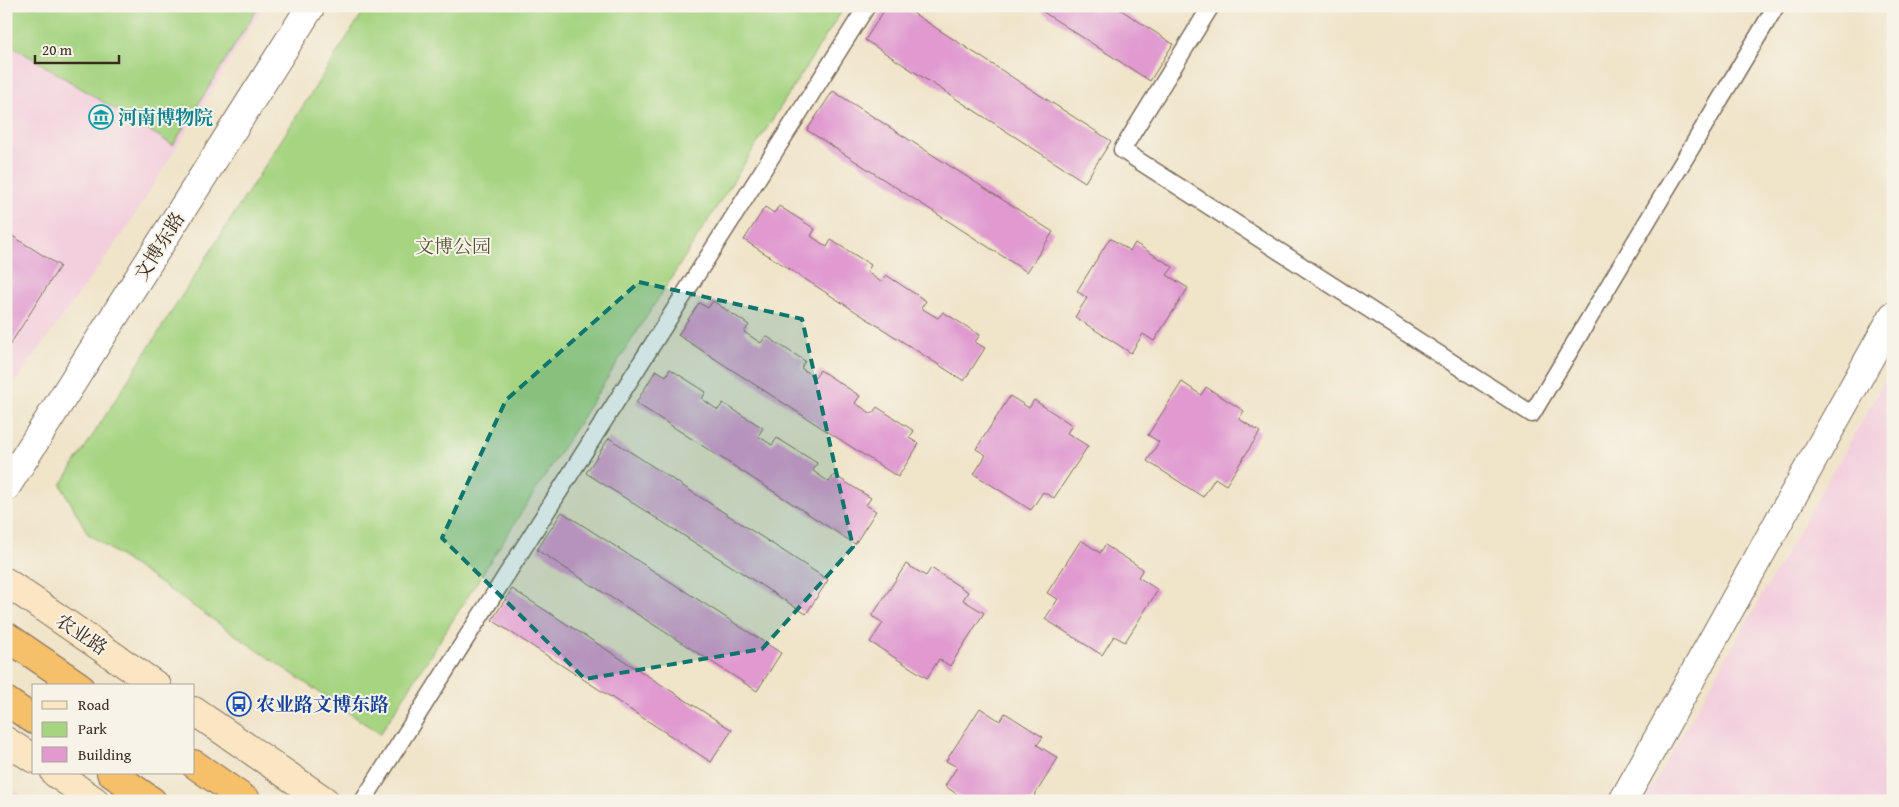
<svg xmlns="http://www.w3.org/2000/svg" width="1899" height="807" viewBox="0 0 1899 807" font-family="'Gentium Book Plus','Noto Serif SC',serif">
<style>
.built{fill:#f3cfde}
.green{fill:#a6d481;stroke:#707f50}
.building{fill:#e09ad0}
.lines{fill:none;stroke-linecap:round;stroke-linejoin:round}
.lane-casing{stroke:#7a6b5a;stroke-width:19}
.street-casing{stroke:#7a6b5a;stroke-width:30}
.secondary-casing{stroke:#7a6b5a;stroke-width:30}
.highway-casing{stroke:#7a6b5a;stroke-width:30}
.lane{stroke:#fff;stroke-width:16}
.street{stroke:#fff;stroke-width:28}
.secondary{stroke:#fbe6c4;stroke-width:28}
.highway{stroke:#f6c06b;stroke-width:28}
.marked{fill:#0f766e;fill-opacity:0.2;stroke:#0f766e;stroke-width:4;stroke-dasharray:10 6;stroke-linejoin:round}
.labels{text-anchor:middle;stroke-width:4;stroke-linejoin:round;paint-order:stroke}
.culture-label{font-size:19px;font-weight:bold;fill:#0d838f;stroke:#f7f3e8;text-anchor:start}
.street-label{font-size:19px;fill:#3b2a1e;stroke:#f7f3e8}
.park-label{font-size:19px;fill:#565437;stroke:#f7f3e8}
.transit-label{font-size:19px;font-weight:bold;fill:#164399;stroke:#f7f3e8;text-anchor:start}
</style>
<rect width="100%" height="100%" fill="#f7f3e8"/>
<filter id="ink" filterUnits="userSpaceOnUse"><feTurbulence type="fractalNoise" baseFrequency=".02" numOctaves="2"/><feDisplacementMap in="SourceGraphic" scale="10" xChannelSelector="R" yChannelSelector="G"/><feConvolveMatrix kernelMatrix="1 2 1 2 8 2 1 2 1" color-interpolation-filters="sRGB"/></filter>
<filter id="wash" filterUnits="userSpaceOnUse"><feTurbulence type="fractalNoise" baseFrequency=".0096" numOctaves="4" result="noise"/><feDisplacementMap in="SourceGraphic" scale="20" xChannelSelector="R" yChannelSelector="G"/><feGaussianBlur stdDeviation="1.12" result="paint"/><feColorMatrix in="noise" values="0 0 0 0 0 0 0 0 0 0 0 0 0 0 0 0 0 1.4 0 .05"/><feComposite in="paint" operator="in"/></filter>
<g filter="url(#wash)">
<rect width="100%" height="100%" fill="#f0e4c9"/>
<path class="built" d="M6 6H264L126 229 6 395Z
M1893 367V801H1644Z
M6 785 30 801H6Z"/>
<path class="green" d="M259 6 173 145 6 42 7 6Z
M367 6H845L380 734 88 534 61 485Z"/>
<g id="blocks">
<path class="building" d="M887 6H902L1111 141 1085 182 865 40Z
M1034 6H1115L1173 44 1150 81Z
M833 91 1053 232 1027 272 807 130Z
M779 206 815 229 811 236 827 247 831 240 871 265 867 272 881 282 886 275 926 301 921 308 938 318 943 312 980 335 975 342 985 348 964 381 744 240 765 207 774 213Z
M6 232 60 266 6 351Z
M1110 238 1130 251 1135 243 1173 267 1167 275 1188 288 1154 341 1143 334 1131 353 1075 317 1087 298 1077 291Z
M713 301 749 325 744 332 761 343 766 336 805 361 801 368 815 378 820 370 860 396 855 403 872 414 877 407 914 431 909 438 919 444 898 477 678 335 699 303 708 308Z
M670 369 706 392 702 399 718 410 723 403 763 428 758 436 772 445 777 438 817 463 813 471 829 482 834 475 871 498 866 505 876 511 855 544 636 403 656 370 666 376Z
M1182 382 1201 395 1206 387 1244 411 1239 419 1260 432 1226 485 1215 478 1203 497 1147 461 1159 442 1148 435Z
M1010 396 1029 408 1034 400 1072 425 1067 433 1088 446 1054 498 1043 492 1031 510 974 474 986 455 976 449Z
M609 438 828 580 806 614 586 473Z
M562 512 781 653 757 691 537 550Z
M1081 540 1100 553 1105 545 1143 569 1138 577 1158 590 1125 642 1114 636 1102 655 1045 619 1058 599 1047 593Z
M906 564 926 576 931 568 968 592 963 600 984 613 950 666 939 659 927 678 870 642 883 623 872 616Z
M512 589 732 730 711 762 492 620Z
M980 708 1000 721 1005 713 1043 737 1037 745 1058 758 1031 801H967L945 786 957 767 946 761Z"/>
</g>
</g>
<g filter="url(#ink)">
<use href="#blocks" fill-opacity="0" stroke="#7a6b5a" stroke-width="1"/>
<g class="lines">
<g class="lane-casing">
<path id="lane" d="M1211 6 1122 150 1532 414 1776 6
M363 801 867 6"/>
</g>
<g class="street-casing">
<path id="street" d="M6 487 311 6
M1623 801 1893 316"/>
</g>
<g class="secondary-casing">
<path id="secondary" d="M6 582 157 686
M194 711 325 801
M6 741 34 759
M55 773 95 801"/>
</g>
<g class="highway-casing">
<path id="highway" d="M6 636 79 686
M6 701 34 720
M194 764 247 801
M111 773 152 801"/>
</g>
<use href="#lane" class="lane"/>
<use href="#street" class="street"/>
<use href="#secondary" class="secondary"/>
<use href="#highway" class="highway"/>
</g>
</g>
<path class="marked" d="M639 282 802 319 853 547 762 649 585 679 442 538 506 400Z"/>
<defs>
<g id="museum-ring" transform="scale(1.25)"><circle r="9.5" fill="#f7f3e8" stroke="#0f9aa8" stroke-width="1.5"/><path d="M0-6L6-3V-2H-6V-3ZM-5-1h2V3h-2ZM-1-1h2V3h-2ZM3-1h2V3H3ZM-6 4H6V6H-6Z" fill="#0f9aa8"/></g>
<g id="bus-ring" transform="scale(1.25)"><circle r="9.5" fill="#f7f3e8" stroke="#1a4fb4" stroke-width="1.5"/><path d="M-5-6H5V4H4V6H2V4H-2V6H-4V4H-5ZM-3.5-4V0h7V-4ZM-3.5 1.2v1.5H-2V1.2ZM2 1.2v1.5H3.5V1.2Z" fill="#1a4fb4"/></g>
</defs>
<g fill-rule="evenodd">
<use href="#museum-ring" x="101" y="117"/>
<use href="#bus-ring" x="239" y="704"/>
</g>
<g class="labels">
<g class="culture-label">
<text x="118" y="124">河南博物院</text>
</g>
<g class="street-label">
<text transform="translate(159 246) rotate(-58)" y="7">文博东路</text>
<text transform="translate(82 634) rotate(34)" y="7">农业路</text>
</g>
<g class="park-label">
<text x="453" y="253">文博公园</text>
</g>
<g class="transit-label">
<text x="256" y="711">农业路文博东路</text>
</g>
</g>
<rect width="1899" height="807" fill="none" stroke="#f7f3e8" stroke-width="25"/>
<rect x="32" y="684" width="162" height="90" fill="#f7f3e8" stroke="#aca397"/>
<rect x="42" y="701" width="25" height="8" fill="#fbe6c4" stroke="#aca397"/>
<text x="78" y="710" font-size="15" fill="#3b2a1e">Road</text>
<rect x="42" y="722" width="25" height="15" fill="#a6d481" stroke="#aca397"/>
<text x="78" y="734" font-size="15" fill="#3b2a1e">Park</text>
<rect x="42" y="747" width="25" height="15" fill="#e09ad0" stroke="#aca397"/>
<text x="78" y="760" font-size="15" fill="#3b2a1e">Building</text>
<path d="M35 55v8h84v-8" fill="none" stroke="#3b2a1e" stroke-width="2.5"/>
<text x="42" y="55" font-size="15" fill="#3b2a1e" stroke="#f7f3e8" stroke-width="4" paint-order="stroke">20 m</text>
</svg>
